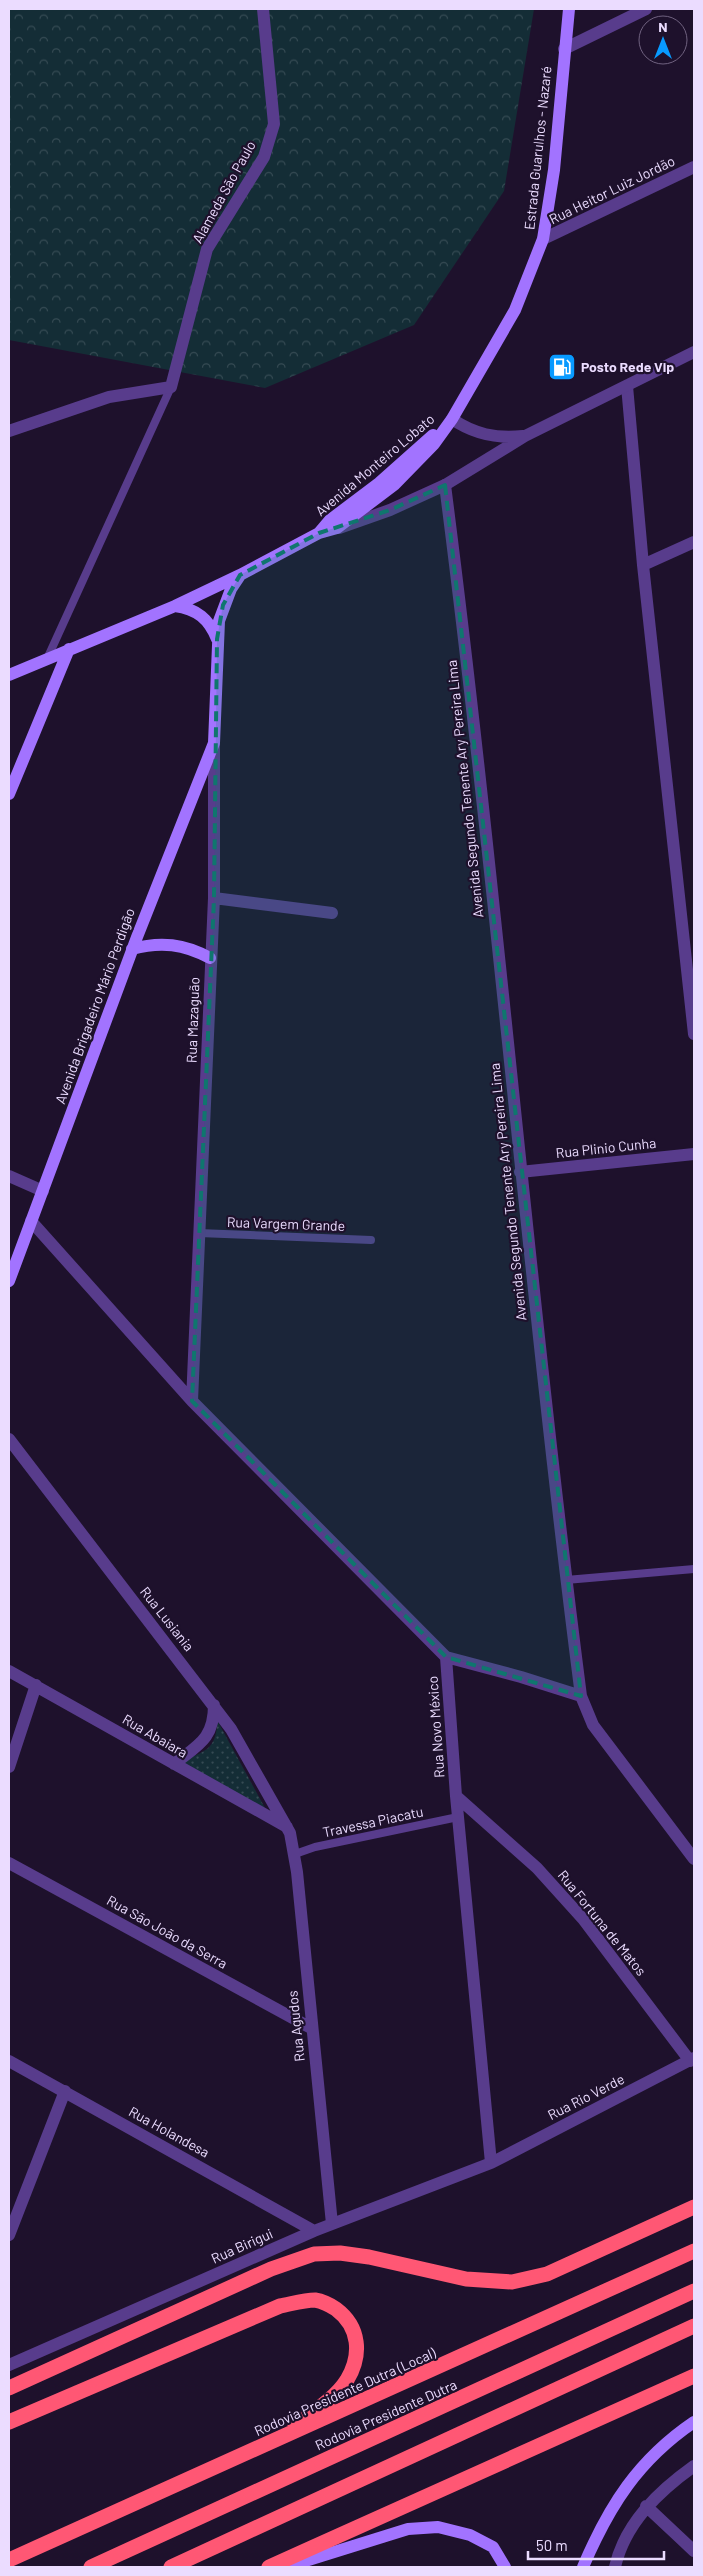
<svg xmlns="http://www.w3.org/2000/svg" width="703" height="2576" viewBox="0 0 703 2576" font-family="Barlow,sans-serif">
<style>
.forest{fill:url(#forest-crowns)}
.park{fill:url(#park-dots)}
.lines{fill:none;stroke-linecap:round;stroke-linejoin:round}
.service{stroke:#583c8c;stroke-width:8}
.minor{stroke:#583c8c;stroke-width:12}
.tertiary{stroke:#583c8c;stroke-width:12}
.secondary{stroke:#a273ff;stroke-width:12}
.motorway{stroke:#ff5774;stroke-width:15}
.marked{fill:#0f766e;fill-opacity:0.2;stroke:#0f766e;stroke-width:4;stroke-dasharray:10 6;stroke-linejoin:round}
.labels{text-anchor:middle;stroke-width:4.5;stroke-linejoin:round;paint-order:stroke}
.street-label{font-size:14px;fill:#ebdcff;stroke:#1e112c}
.poi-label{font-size:14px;font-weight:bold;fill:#ebdcff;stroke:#1e112c;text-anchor:start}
</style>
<defs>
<pattern id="forest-crowns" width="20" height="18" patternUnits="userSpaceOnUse" patternTransform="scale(1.25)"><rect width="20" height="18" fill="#142d36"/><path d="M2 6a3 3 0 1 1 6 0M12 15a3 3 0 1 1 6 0" fill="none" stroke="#364b54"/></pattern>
<pattern id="park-dots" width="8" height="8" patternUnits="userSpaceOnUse" patternTransform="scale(1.25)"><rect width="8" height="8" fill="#142d36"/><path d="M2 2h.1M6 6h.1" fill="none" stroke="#364b54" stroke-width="1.8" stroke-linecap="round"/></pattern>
</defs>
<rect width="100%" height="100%" fill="#1e112c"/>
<path class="forest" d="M9 9H534L504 191 414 325 265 388 9 340Z"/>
<path class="park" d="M217 1720 265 1808 180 1762C205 1751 217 1750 217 1720Z"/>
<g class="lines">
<path class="service" d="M47 659 171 387
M199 1233 371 1240
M566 1580 694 1569
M295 1854 315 1847 458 1817"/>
<path class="minor" d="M564 49 646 9
M543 239 694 167
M627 386 643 565 694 1034
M9 431 109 397 171 387 207 249 264 157 274 124 263 9
M445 485C497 888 529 1293 581 1696L593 1725 694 1859
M643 565 694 542
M214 898 332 913
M520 1172 694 1154
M31 1221 192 1401 446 1657 521 1677 581 1696
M192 1401 214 898V743
M9 1439 231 1729 290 1833 297 1872 332 2224
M446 1657 456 1796 491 2163
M9 1671 287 1827
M174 1764C198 1745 214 1739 214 1705
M9 1767 36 1685
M456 1796 537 1868 583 1919 690 2061
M9 1863 311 2028
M9 2061 314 2231
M9 2235 65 2091
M9 2365 314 2231 491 2163 694 2058
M646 2506 694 2551
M615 2567C625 2523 659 2491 694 2466"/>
<path class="tertiary" d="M452 419C474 434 496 439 523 436
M339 528 390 510 445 485 525 436 694 352
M9 1176 43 1191"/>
<path class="secondary" d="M319 533 330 520 379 483 433 435
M175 606C197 609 209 619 217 639
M9 675 175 606 240 575 319 533 337 528 394 485 434 444 452 419 515 310 543 239 554 170 569 9
M9 794 69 649
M132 949C161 941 184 944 210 958
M9 1281 137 937 214 743 219 621 231 589 239 577
M286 2567 408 2529 438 2527 470 2535 493 2547 505 2567
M583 2567C609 2506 638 2460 694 2422"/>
<path class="motorway" d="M9 2388 271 2269 314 2254 340 2253 369 2257 466 2279 512 2282 547 2274 694 2207
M9 2422 280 2306C291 2304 304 2300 315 2300 321 2301 330 2305 336 2309 360 2327 362 2355 347 2380 335 2399 313 2412 295 2425
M9 2560 694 2251
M91 2567 694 2291
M171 2567 694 2326
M269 2567 694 2376"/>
</g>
<path class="marked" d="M445 485 581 1696 446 1657 192 1401 214 898 217 639 223 605 240 575 319 533 390 510Z"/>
<defs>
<g id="fuel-square" transform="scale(1.4375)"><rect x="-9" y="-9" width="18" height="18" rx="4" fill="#089aff" stroke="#1e112c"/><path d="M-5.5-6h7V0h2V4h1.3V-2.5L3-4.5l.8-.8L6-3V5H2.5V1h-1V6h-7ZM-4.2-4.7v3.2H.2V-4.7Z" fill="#fff"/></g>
</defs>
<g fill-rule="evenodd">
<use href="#fuel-square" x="562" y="367"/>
</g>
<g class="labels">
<g class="street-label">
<text transform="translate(538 148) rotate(-84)" y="5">Estrada Guarulhos - Nazaré</text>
<text transform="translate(612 190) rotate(-26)" y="5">Rua Heitor Luiz Jordão</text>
<text transform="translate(224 192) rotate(-61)" y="5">Alameda São Paulo</text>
<text transform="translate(375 465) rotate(-40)" y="5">Avenida Monteiro Lobato</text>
<text transform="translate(465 789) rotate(-96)" y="5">Avenida Segundo Tenente Ary Pereira Lima</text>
<text transform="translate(95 1006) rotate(-70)" y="5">Avenida Brigadeiro Mário Perdigão</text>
<text transform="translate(193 1020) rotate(-88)" y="5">Rua Mazaguão</text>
<text transform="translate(606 1148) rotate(-6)" y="5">Rua Plinio Cunha</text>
<text transform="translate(508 1192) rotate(-96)" y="5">Avenida Segundo Tenente Ary Pereira Lima</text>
<text transform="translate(286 1224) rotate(2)" y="5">Rua Vargem Grande</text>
<text transform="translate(167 1619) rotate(52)" y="5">Rua Lusiania</text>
<text transform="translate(436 1727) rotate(-94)" y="5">Rua Novo México</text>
<text transform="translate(155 1736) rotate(30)" y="5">Rua Abaiara</text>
<text transform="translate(373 1822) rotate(-12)" y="5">Travessa Piacatu</text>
<text transform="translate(602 1923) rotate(51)" y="5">Rua Fortuna de Matos</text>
<text transform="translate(167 1932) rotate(29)" y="5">Rua São João da Serra</text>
<text transform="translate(296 2026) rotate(-96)" y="5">Rua Agudos</text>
<text transform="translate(586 2097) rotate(-27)" y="5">Rua Rio Verde</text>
<text transform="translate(169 2132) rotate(29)" y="5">Rua Holandesa</text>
<text transform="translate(242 2246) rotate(-24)" y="5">Rua Birigui</text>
<text transform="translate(345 2392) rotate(-24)" y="5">Rodovia Presidente Dutra (Local)</text>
<text transform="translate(386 2415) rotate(-24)" y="5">Rodovia Presidente Dutra</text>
</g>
<g class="poi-label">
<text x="581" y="372">Posto Rede Vip</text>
</g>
</g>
<rect width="703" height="2576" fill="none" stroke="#ebdcff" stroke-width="20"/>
<g transform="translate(663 40)"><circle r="24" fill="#1e112c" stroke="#706280"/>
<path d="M0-4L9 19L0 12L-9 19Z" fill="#089aff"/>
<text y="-8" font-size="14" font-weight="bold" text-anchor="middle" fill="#ebdcff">N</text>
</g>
<path d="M528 2551v8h136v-8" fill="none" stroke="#ebdcff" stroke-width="2.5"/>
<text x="536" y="2551" font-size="15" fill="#ebdcff" stroke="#1e112c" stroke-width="4" paint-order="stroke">50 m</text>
</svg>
